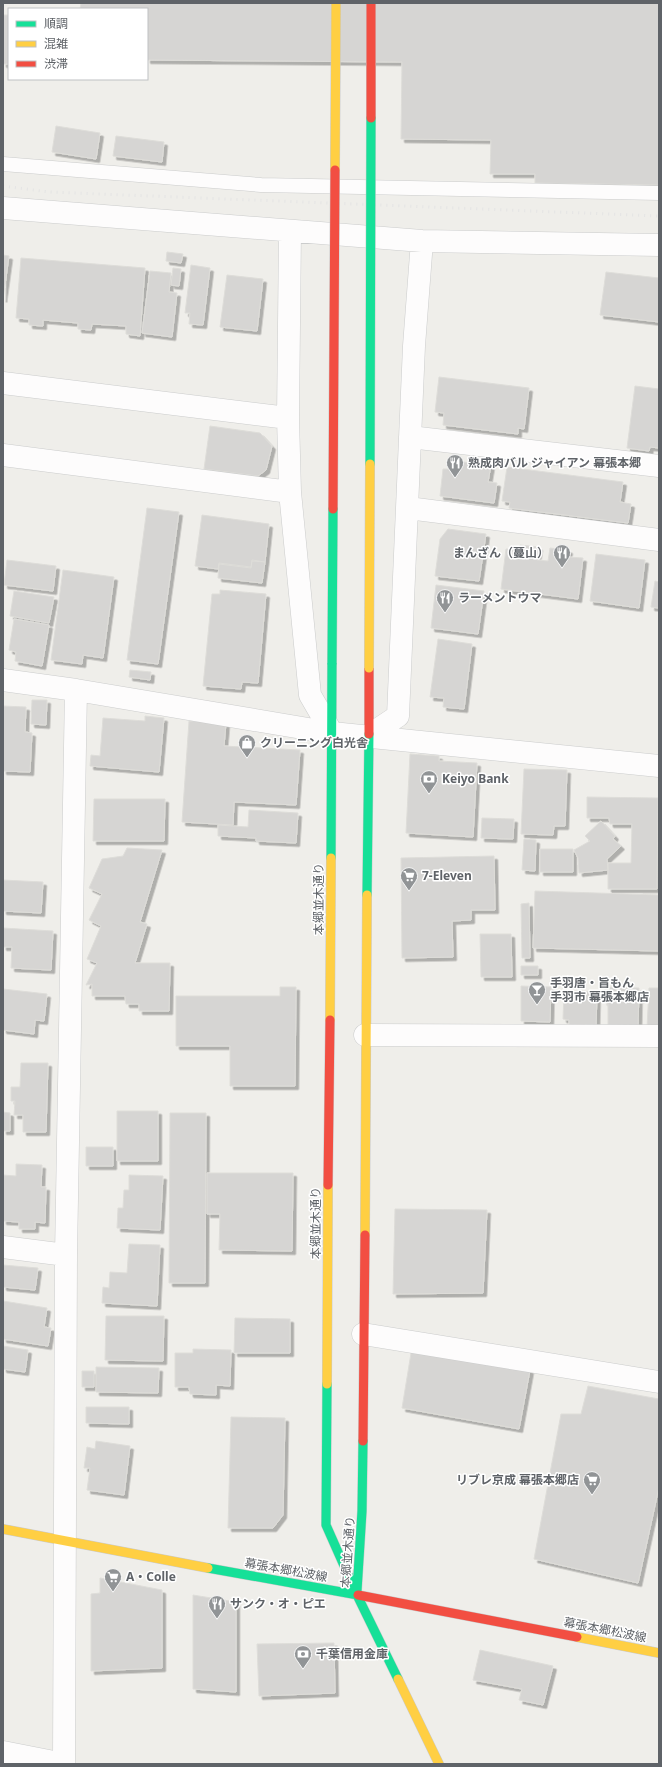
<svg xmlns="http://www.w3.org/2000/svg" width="662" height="1767" viewBox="0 0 662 1767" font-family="'Noto Sans','Noto Sans JP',sans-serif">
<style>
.building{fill:#d6d5d3;stroke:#deddd9;filter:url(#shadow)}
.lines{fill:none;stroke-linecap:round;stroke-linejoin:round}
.lane-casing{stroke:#cbcccc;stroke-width:15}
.street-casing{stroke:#cbcccc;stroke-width:23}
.fast-casing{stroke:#cacacb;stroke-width:10}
.slow-casing{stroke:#cacacb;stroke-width:10}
.jam-casing{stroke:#cacacb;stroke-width:10}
.lane{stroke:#fdfcfc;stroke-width:14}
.street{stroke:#fdfcfc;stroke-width:22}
.fast{stroke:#16e098;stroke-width:9}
.slow{stroke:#ffcf43;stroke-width:9}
.jam{stroke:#f24e42;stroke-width:9}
.rail{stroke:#e4e4e4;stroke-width:3;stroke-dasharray:1 5;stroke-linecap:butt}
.fast-bridge-casing{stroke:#cacacb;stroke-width:10;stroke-linecap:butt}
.slow-bridge-casing{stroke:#cacacb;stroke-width:10;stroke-linecap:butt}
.jam-bridge-casing{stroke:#cacacb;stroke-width:10;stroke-linecap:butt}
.fast-bridge{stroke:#16e098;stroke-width:9}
.slow-bridge{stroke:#ffcf43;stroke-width:9}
.jam-bridge{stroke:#f24e42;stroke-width:9}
.labels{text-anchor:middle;stroke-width:3;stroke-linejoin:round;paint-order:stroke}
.poi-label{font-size:12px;font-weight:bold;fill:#5f6368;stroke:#fff;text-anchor:start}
.street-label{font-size:12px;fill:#5f6368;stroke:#fff}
</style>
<defs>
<filter id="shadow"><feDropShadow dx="3.5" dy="3.5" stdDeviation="0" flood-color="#0004"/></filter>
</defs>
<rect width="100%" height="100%" fill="#efeeea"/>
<path class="building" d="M81 3H659V185L535 183V174H490L491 140 401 139 402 62 147 60V9H80Z
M3 15H9V64H3Z
M56 126 100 133 96 159 52 152Z
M116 136 164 142 162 162 113 156Z
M167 252 183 254 181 263 166 261Z
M3 255 9 256 3 299Z
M21 258 145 268 140 336 126 334V326L92 324 91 330 78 329V323L43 320V326L29 325V319L16 318Z
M191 265 210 268 203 325 189 324 190 313H185Z
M173 268 181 269 179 286 171 285Z
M150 271 171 273 169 292 177 293 172 337 142 333Z
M606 272 659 278V322L600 315Z
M227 275 263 279 257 331 220 327Z
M439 377 529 388 524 429 518 428V434L443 425 444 413 435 412Z
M635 386 659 389V448L650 447 649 451 627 448Z
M210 426 260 433 272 446 266 470 258 476 204 469Z
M454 461 491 465 488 482 497 483 494 503 440 496 443 469H452Z
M507 467 623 482 620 502 631 504 628 523 509 508 510 502 502 501Z
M147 508 179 512 158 664 127 660Z
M202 515 269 524 265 562 252 560 251 567 219 563 218 569 195 566Z
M448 529 486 534 479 581 435 576 440 539Z
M520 545 539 547 537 560 548 561 550 548 569 550 568 557 583 558 578 599 501 589 506 549 519 550Z
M596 554 645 560 639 608 590 601Z
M7 560 56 566 53 591 4 585Z
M252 561 265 562 262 583 218 578 219 564 251 568Z
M63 570 114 577 103 658 83 655 82 664 51 660Z
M655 581 659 582V608L651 607Z
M436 585 484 591 478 634 431 628Z
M220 590 266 594 258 683 242 682 241 689 203 686 212 594H220Z
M14 591 54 597 49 623 10 616Z
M14 619 49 625 42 666 15 661 16 652 9 650Z
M438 639 472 644 464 709 443 707 444 698 430 697Z
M130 670 151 672 150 680 129 677Z
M32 700H47L46 725 31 724Z
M3 706 26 707 25 732 32 733 30 772 3 771Z
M145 716 164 718 159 772 90 766 91 755 100 756 103 718 145 721Z
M189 721 226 723 224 746 300 750 296 805 234 802 233 825 182 822Z
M410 754 439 756V761L477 763 473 837 406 833Z
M524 769 567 770 565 826H554L553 835 521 834Z
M587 797 658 798 657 889H608V863H631L632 824H610L609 818H587Z
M94 799H165L164 841H93Z
M249 810 298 813 296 843 256 841V838L218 836V825L248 827Z
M482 818 514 819 513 839 481 838Z
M601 821 615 836 613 839 621 846 607 859 608 870 579 873 578 858 574 850 590 841 585 836Z
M524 839 536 840 535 871 522 870Z
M127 848 162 850 140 922 147 924 135 963H170L169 1011H139V1004H126L125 996H92V984L86 985 97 963 87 959 101 926 89 920 102 894 89 888 102 859 123 856Z
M540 849H573V872H540Z
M494 856 495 910H471V920L452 921 453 957 402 958 401 858Z
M3 880 43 882 41 913 3 911Z
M535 891 659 895V951L533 948Z
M529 903 530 958H522L521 904Z
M3 928 53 931 51 970 11 968 12 947H3Z
M480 934H511L512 977H481Z
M521 966H538V975H521Z
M521 986 551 987 550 1022 521 1021Z
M280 987H296L295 1086H230V1046H176V996H280Z
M605 987 639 988 638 1029 608 1028V1002H604Z
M649 988H659V1028H647Z
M3 989 47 994 44 1021 35 1020 34 1034 3 1030Z
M564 991 597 992 596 1028 569 1027V1020L563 1019Z
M21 1063H48L46 1132H23V1115H14L15 1101H11V1087H20Z
M117 1111H158V1161H117Z
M3 1112 10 1113V1131H3Z
M170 1113H206L205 1283H169Z
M86 1147H113V1166H86Z
M16 1164 42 1165 41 1187H46L45 1223 35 1222V1229H19V1222L3 1221V1175L16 1176Z
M207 1173H293L292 1251 219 1250 220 1214H207Z
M129 1175 163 1176 160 1230 117 1228 118 1208H123L124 1190H129Z
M395 1209 487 1210 483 1293 393 1294Z
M129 1244 160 1245 157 1306 102 1303 103 1287 109 1288 110 1272 127 1273Z
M3 1265 38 1268 35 1290 3 1287Z
M3 1301 47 1308 44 1327 51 1328 48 1346 3 1339Z
M106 1316H164L163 1361 105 1360Z
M235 1318 290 1319V1353H234Z
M3 1346 28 1350 25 1372 3 1369Z
M412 1347 530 1370 519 1429 402 1408Z
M193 1349 231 1350 230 1386 216 1385V1395L190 1394 189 1387H175V1353H193Z
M96 1367 159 1368 158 1393 96 1392Z
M82 1371H94V1387H82Z
M588 1386 659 1399V1487L638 1583 534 1559 561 1414H581Z
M86 1407H129V1424L86 1423Z
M231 1417 285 1418 283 1515 273 1528H228Z
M96 1441 130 1446 124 1495 87 1490 90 1468H84L87 1447 95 1449Z
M100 1578 162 1590V1668L91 1671V1594L100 1593Z
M193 1595 236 1602V1692L193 1689Z
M334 1643 335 1693 259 1696 257 1644Z
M480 1650 553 1666 543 1705 519 1700 522 1689 473 1680Z"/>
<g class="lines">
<g class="lane-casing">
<path id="lane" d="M3 164 261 185 659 193"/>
</g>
<g class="street-casing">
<path id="street" d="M3 208 422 241 659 245
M290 231 288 418 290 492 310 695 332 733
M3 383 288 418
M410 437 659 466
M3 455 290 492
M408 508 659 540
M3 680 76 690 332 733 659 766
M368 736 398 716 414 346 422 241
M365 1035 659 1036
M3 1247 66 1255
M363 1334 659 1382
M3 1752 64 1764
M64 1764 66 1255 76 690"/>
</g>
<g class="fast-casing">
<path id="fast" d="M331 858 332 663
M367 895 369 734
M327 1384 326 1525 357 1595 398 1679
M208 1568 358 1595
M357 1591 362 1511 363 1441"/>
</g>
<g class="slow-casing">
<path id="slow" d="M330 1020 331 858
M365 1235 367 895
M327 1384 328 1185
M3 1529 208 1568
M577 1637 659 1653
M398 1679 439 1764"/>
</g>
<g class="jam-casing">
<path id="jam" d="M369 734V668
M328 1185 330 1020
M363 1441 365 1235
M358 1595 577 1637"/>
</g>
<use href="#lane" class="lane"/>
<use href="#street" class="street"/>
<use href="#fast" class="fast"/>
<use href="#slow" class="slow"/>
<use href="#jam" class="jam"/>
<path class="rail" d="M3 186 49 192 659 216"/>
<g class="fast-bridge-casing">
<path id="fast-bridge" d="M370 464 371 118
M332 663 333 509"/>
</g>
<g class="slow-bridge-casing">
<path id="slow-bridge" d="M335 170 336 3
M369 668 370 464"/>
</g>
<g class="jam-bridge-casing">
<path id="jam-bridge" d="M371 118V3
M333 509 335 170"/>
</g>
<use href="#fast-bridge" class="fast-bridge"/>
<use href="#slow-bridge" class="slow-bridge"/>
<use href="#jam-bridge" class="jam-bridge"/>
</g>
<defs>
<g id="restaurant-pin" transform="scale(0.9)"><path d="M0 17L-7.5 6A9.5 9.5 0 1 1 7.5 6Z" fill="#919496" stroke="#fff"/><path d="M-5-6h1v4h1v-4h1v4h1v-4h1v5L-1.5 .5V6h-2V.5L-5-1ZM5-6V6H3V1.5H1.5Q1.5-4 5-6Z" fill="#fff"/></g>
<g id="shop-pin" transform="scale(0.9)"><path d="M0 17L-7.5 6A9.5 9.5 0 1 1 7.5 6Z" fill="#919496" stroke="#fff"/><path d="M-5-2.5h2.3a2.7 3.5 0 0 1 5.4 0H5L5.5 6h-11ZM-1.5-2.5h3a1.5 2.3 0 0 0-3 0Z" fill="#fff"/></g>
<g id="bank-pin" transform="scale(0.9)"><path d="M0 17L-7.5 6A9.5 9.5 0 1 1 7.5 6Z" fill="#919496" stroke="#fff"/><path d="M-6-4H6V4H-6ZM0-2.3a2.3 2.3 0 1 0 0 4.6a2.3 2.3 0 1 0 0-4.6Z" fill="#fff"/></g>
<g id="supermarket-pin" transform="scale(0.9)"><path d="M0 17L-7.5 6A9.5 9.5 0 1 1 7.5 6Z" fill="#919496" stroke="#fff"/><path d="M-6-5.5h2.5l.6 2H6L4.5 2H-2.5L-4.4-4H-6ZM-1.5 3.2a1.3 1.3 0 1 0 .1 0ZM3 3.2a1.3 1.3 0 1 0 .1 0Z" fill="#fff"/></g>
<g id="bar-pin" transform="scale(0.9)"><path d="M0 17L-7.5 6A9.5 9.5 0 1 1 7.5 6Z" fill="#919496" stroke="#fff"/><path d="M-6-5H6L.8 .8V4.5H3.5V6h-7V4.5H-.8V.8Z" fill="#fff"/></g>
</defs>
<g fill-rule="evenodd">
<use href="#restaurant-pin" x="455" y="463"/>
<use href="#restaurant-pin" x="562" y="553"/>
<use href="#restaurant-pin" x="445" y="598"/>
<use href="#shop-pin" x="247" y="743"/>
<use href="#bank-pin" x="429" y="779"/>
<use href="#supermarket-pin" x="409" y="876"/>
<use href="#bar-pin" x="537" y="990"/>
<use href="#supermarket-pin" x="592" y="1480"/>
<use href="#supermarket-pin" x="113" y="1577"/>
<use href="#restaurant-pin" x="217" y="1604"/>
<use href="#bank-pin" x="303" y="1654"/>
</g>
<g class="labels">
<g class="poi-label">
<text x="468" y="467">熟成肉バル ジャイアン 幕張本郷</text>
<text x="549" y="557" text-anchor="end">まんざん（蔓山）</text>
<text x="458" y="602">ラーメントウマ</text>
<text x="260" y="747">クリーニング白光舎</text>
<text x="442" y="783">Keiyo Bank</text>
<text x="422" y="880">7-Eleven</text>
<text x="550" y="987">手羽唐・旨もん<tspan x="550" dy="14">手羽市 幕張本郷店</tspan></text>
<text x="579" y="1484" text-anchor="end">リブレ京成 幕張本郷店</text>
<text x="126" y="1581">A・Colle</text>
<text x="230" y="1608">サンク・オ・ピエ</text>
<text x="316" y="1658">千葉信用金庫</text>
</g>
<g class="street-label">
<text transform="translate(319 899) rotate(-90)" y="4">本郷並木通り</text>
<text transform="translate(316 1223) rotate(-90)" y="4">本郷並木通り</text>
<text transform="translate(348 1552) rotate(-86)" y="4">本郷並木通り</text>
<text transform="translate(286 1570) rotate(10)" y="4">幕張本郷松波線</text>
<text transform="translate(605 1630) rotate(11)" y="4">幕張本郷松波線</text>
</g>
</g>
<rect width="662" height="1767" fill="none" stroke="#5f6368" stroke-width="8"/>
<rect x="8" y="8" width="140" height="72" fill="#ffffff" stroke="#bfc1c3"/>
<rect x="16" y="21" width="20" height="6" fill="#16e098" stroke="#bfc1c3"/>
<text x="44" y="28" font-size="12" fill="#5f6368">順調</text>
<rect x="16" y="41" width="20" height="6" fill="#ffcf43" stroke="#bfc1c3"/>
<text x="44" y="48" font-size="12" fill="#5f6368">混雑</text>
<rect x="16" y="61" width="20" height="6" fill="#f24e42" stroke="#bfc1c3"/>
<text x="44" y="68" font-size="12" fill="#5f6368">渋滞</text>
</svg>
